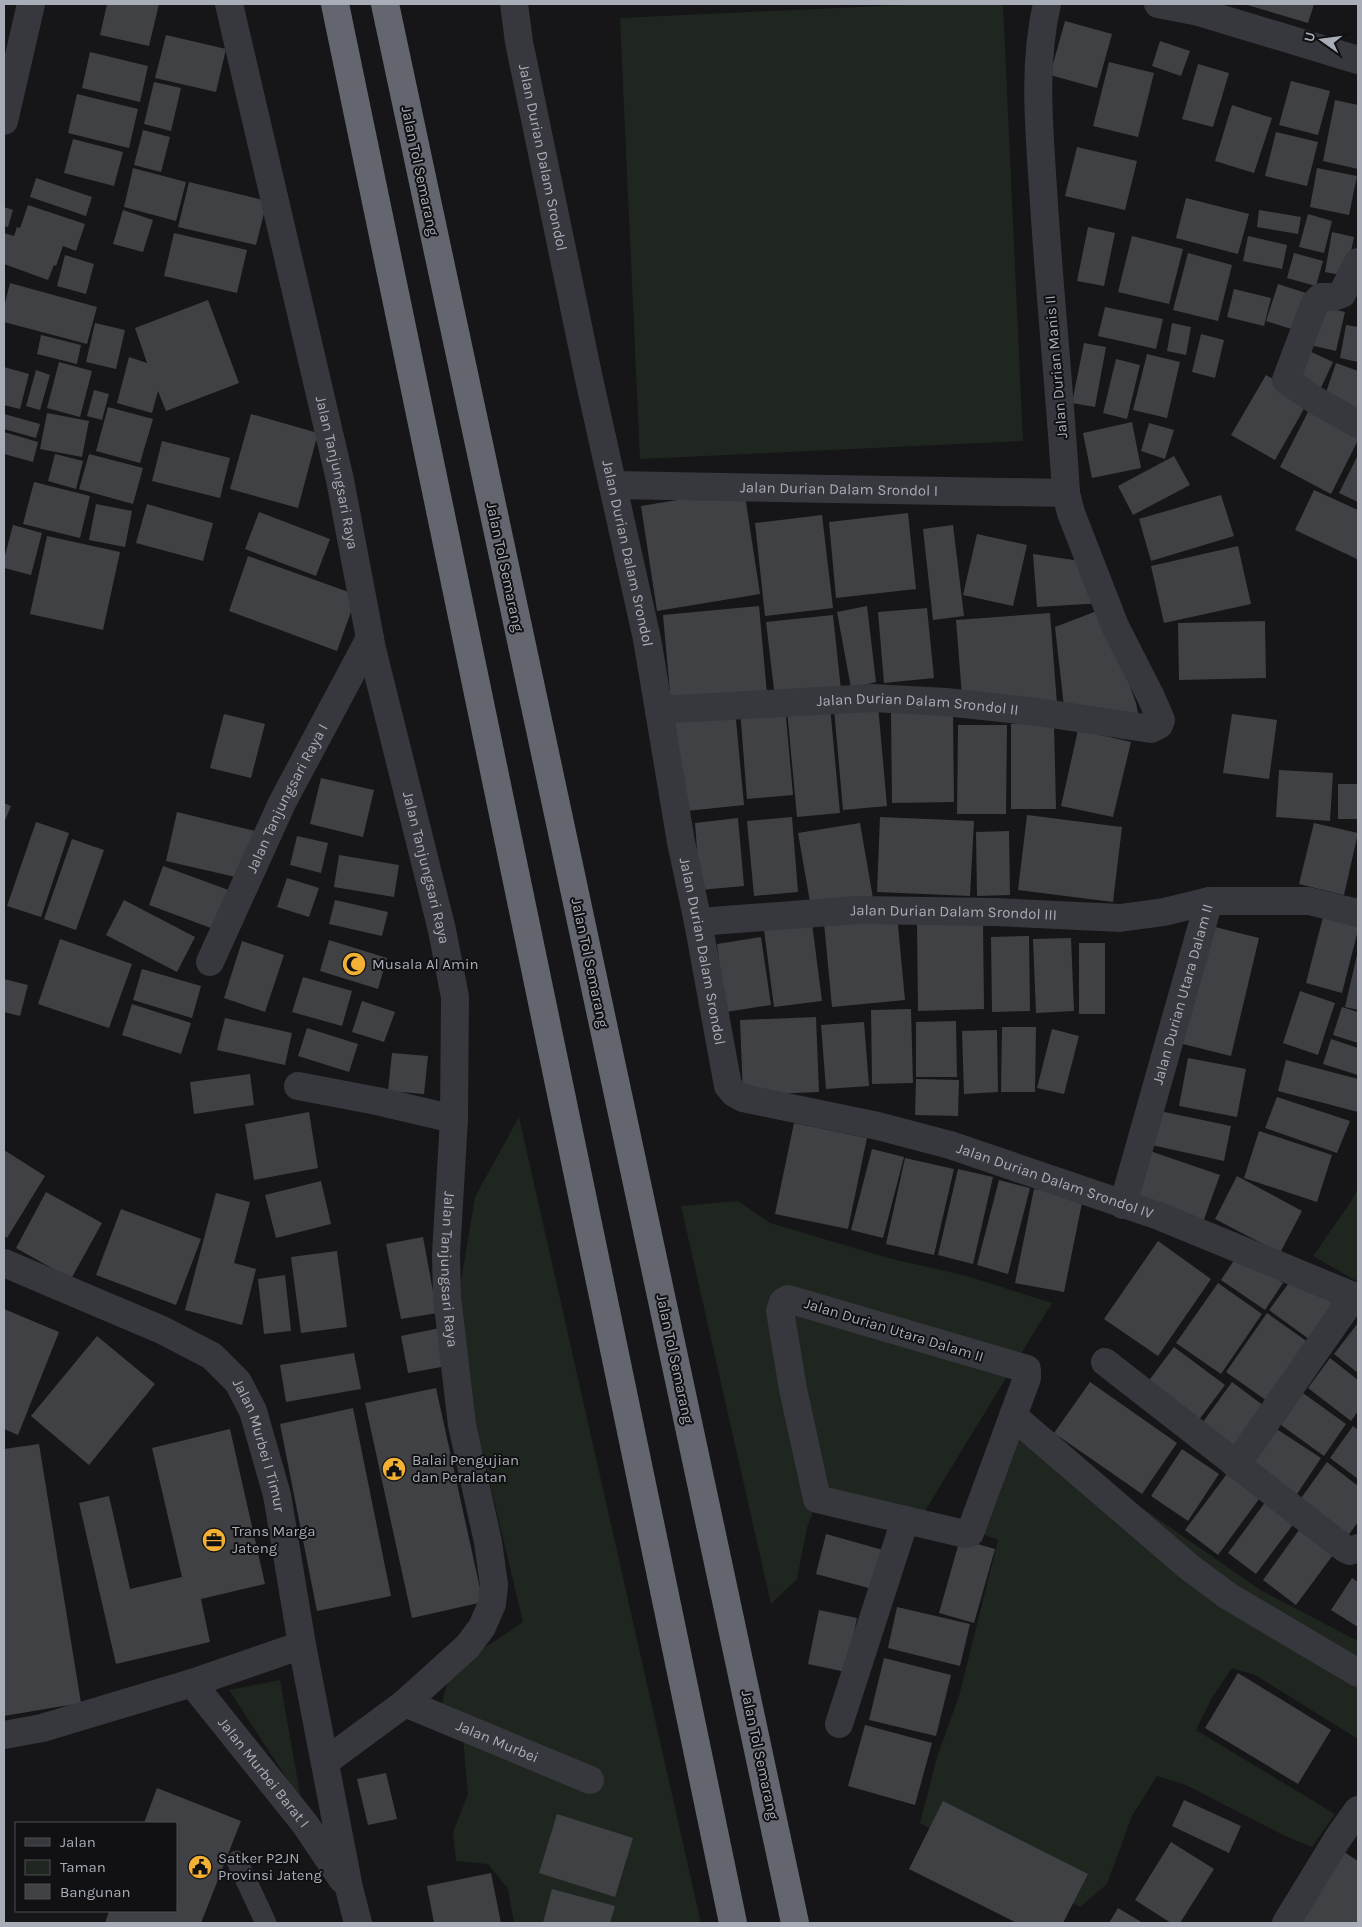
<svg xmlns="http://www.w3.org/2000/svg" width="1362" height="1927" viewBox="0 0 1362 1927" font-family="Karla,sans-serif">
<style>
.green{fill:#1e261f}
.building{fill:#404145}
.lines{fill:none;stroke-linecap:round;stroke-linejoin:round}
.lane{stroke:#37383d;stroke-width:21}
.street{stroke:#37383d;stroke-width:28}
.highway{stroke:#63666e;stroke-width:28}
.labels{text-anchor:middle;stroke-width:4;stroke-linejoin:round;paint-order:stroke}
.street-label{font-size:15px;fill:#a8adb8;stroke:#111113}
.poi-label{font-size:15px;fill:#a8adb8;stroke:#111113;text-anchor:start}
</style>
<rect width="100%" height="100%" fill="#161618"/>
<path class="green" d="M924 4H1003L1023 441 640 459 620 18Z
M519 1117 701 1923H514L508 1889 488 1864 456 1861 453 1832 468 1794 463 1738 437 1721 451 1670 523 1622 453 1329 475 1197Z
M1358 1189V1282L1313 1256 1350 1203Z
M738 1201 770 1223 892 1259 967 1276 1052 1303 923 1514 820 1493 807 1528 797 1579 771 1604 681 1206Z
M1016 1428 1035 1434 1262 1591 1358 1641V1739L1255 1675 1232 1668 1212 1698 1196 1730 1335 1814 1312 1847 1283 1835 1186 1785 1157 1776 1132 1816 1107 1884 1080 1907 920 1823 937 1757 959 1696 998 1540 977 1532Z
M280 1680 301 1800 229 1690Z"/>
<path class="building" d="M107 4H159L149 46 100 35Z
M1244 4H1314L1308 23Z
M1065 21 1112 34 1097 88 1050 75Z
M166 35 226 49 216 92 155 78Z
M1160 41 1190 51 1181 76 1152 66Z
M90 52 148 66 140 102 82 88Z
M1109 62 1154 73 1138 137 1093 126Z
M1198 64 1229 73 1213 127 1182 119Z
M1291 81 1330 91 1318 135 1279 125Z
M154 82 181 88 171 131 144 124Z
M77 94 138 109 129 148 68 133Z
M1335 100 1358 105V169L1323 161Z
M1232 105 1272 118 1254 173 1215 161Z
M143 130 170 137 161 172 134 165Z
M1276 132 1318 142 1307 186 1265 176Z
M73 139 123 152 114 186 64 173Z
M1077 147 1137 161 1125 210 1065 196Z
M133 168 186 182 176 221 124 207Z
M1317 168 1357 176 1349 215 1310 207Z
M36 178 92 197 86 216 30 197Z
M189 182 267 201 256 245 178 227Z
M1186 198 1249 214 1238 254 1176 238Z
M28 205 85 224 76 251 63 246 56 266 54 265 48 280 4 264V233L14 236 17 227 20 228Z
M4 207 13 210 8 227 4 226Z
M123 210 153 220 143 252 113 244Z
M1259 210 1301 217 1298 234 1257 227Z
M1308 214 1332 221 1324 253 1299 247Z
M1088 227 1115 233 1104 286 1077 281Z
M1332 232 1354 237 1346 276 1325 272Z
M174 233 247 250 237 293 164 276Z
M1132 236 1183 249 1169 304 1118 292Z
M1248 236 1287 245 1282 269 1243 261Z
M1188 253 1232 265 1218 321 1173 310Z
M1294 253 1323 261 1316 286 1287 278Z
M65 255 94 264 86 294 57 286Z
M10 283 97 307 87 344 4 322V307Z
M1278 284 1312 295 1301 332 1266 321Z
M1234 289 1271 298 1264 326 1227 317Z
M208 300 239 383 166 411 158 391 152 413 117 403 129 357 147 363 135 328Z
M1318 306 1345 312 1336 351 1310 345Z
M1105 307 1163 319 1156 349 1098 336Z
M95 323 125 330 116 369 86 362Z
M1172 323 1191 327 1186 355 1167 351Z
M1346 325 1358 327V362L1340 358Z
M1201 334 1224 340 1215 378 1192 372Z
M41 335 81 345 77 364 37 354Z
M1084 343 1106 347 1095 407 1072 403Z
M1307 350 1333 362 1318 394 1292 382Z
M1147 354 1180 362 1167 418 1133 410Z
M1116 359 1140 365 1127 419 1103 413Z
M59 362 92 371 80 417 47 408Z
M1336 363 1358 371V416L1322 404Z
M4 367 29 374 20 409 4 405Z
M36 370 50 375 40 410 26 406Z
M1266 375 1309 400 1275 460 1231 435Z
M94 390 109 394 102 420 87 416Z
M108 407 153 419 140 463 96 451Z
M1309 410 1358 435V440L1331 494 1280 467Z
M47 413 89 421 82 457 40 449Z
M4 414 40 424 36 438 4 429Z
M251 414 318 433 298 508 230 489Z
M1132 422 1141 468 1092 478 1083 433Z
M1149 423 1174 430 1165 459 1141 451Z
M4 432 38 442 33 462 4 454Z
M162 441 230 458 220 498 152 481Z
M55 454 83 461 76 489 48 481Z
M89 454 143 468 133 504 79 489Z
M1358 455V502L1339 493Z
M1174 456 1190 485 1133 515 1118 486Z
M34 482 90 496 80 538 23 524Z
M744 489 760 594 657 611 641 506Z
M1314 490 1358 510 1357 559 1295 530Z
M1221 495 1234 536 1151 561 1139 519Z
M96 504 132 511 125 547 89 540Z
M147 504 213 523 203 561 136 543Z
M259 512 330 539 316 576 245 549Z
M908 513 916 589 836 598 829 522Z
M822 515 833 608 765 616 755 523Z
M13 525 42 533 31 575 4 568V559Z
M953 525 964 616 933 620 923 529Z
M977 534 1027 545 1013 606 963 595Z
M47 536 120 552 103 630 30 614Z
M1238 546 1251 604 1164 623 1151 566Z
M1033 554 1087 562 1103 603 1037 607Z
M248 556 357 595 337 651 229 611Z
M759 606 767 694 671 703 663 615Z
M867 606 876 682 851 688 837 612Z
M927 608 934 678 884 683 878 612Z
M1102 609 1136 703 1138 713 1064 707 1055 627Z
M1050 613 1057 704 962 696 956 620Z
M833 615 841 690 775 698 766 622Z
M1265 621 1266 678 1179 680 1178 623Z
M878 705 887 806 843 810 834 709Z
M785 706 793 795 747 799 740 710Z
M830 706 840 813 797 817 787 710Z
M735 709 744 805 677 812 669 715Z
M953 712 954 802 892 803 891 713Z
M224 714 265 724 251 778 210 768Z
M1232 714 1277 720 1269 779 1223 773Z
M1054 723 1056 809H1011V724Z
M958 725H1007L1006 814H957Z
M1078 730 1131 742 1113 817 1061 806Z
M1279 770 1333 773 1330 821 1276 817Z
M321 778 374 790 363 837 310 824Z
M1338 784H1358V819H1338Z
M4 803 11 806 4 823Z
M177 812 255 831 244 879 166 861Z
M1027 815 1122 827 1113 902 1018 890Z
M792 817 798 892 754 896 747 821Z
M880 817 974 821 970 896 877 892Z
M738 818 744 886 700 890 695 823Z
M36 822 69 833 41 917 7 906Z
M860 823 873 898 811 908 798 833Z
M1314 823 1358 833 1344 895 1299 884Z
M1009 831 1010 895 977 896 976 832Z
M297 836 328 843 321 873 290 865Z
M72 839 104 850 76 930 44 919Z
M339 855 399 865 394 897 334 887Z
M163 866 234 892 219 931 149 905Z
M287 878 319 888 309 917 277 907Z
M124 900 195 937 177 972 106 935Z
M335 900 388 912 382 936 329 924Z
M1324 913 1358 922V930L1342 993 1306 983Z
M897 915 905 1000 832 1007 824 923Z
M983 922 984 1009 918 1011 917 924Z
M812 923 822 1001 774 1007 764 930Z
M1207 925 1259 938 1231 1056 1179 1043Z
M1029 936 1030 1011 992 1012 991 937Z
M761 937 771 1005 726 1012 717 944Z
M1071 938 1074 1011 1036 1013 1033 939Z
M60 939 132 964 109 1028 38 1004Z
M329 940 387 958 378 989 320 971Z
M242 941 284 955 265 1012 224 998Z
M1079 943H1105V1014H1079Z
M1357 955H1358V1010L1345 1007Z
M142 969 201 986 192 1018 133 1000Z
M303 977 352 991 342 1026 292 1012Z
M4 979 28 985 20 1016 4 1012Z
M1300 991 1335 1003 1318 1055 1283 1043Z
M362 1001 395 1012 384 1042 352 1032Z
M132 1004 191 1023 181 1054 122 1035Z
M1342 1007 1358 1012V1043L1333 1035Z
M911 1009 913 1083 872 1084 871 1010Z
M816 1017 819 1092 743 1095 740 1020Z
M225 1018 292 1033 285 1065 217 1050Z
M956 1021 957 1077H916V1022Z
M864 1022 869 1086 826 1089 821 1025Z
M1002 1027H1036L1035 1092H1001Z
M307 1028 358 1044 349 1072 298 1056Z
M1052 1029 1079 1036 1064 1094 1037 1088Z
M997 1030 998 1092 964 1094 962 1031Z
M1331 1039 1358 1048V1075L1323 1064Z
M392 1053 428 1056 424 1094 388 1091Z
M1188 1058 1246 1069 1237 1117 1179 1106Z
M1286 1060 1358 1079V1112L1278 1091Z
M250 1074 254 1105 194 1114 190 1082Z
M916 1079 959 1080 958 1116 915 1115Z
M1277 1097 1350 1121 1337 1153 1265 1128Z
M1155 1110 1231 1126 1224 1161 1147 1144Z
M309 1112 318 1168 254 1180 245 1124Z
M794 1123 867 1138 848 1229 775 1214Z
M1259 1131 1332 1155 1317 1202 1244 1178Z
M872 1149 904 1157 883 1238 851 1230Z
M4 1150 45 1176 7 1238 4 1236Z
M1150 1151 1220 1175 1203 1222 1135 1197Z
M905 1158 954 1169 934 1255 886 1244Z
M958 1169 993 1177 973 1264 938 1255Z
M1237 1176 1302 1211 1280 1253 1215 1219Z
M999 1180 1030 1188 1008 1274 977 1265Z
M321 1181 331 1224 276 1238 265 1195Z
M1034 1189 1083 1198 1064 1292 1015 1283Z
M46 1192 102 1223 71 1279 16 1248Z
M216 1193 250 1202 234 1263 256 1269 242 1325 185 1310Z
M121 1209 201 1239 176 1305 96 1275Z
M423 1237 437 1313 401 1319 386 1244Z
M1158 1241 1211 1279 1158 1356 1104 1319Z
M337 1251 347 1327 301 1333 291 1257Z
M1239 1253 1283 1283 1265 1310 1221 1280Z
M285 1275 291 1331 264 1334 258 1279Z
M1294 1276 1338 1307 1313 1342 1269 1310Z
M1218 1283 1262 1314 1221 1374 1176 1343Z
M4 1309 59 1332 18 1435 4 1429Z
M1267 1313 1312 1345 1270 1403 1226 1372Z
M1358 1323V1373L1334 1354Z
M440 1328 447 1366 408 1373 401 1336Z
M97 1336 155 1384 89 1465 31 1416Z
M1174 1347 1225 1385 1195 1425 1144 1387Z
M354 1353 361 1389 286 1402 280 1365Z
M1330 1358 1358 1380V1411L1351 1421 1308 1388Z
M1090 1382 1177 1443 1142 1494 1054 1433Z
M1232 1382 1268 1409 1235 1453 1200 1426Z
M436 1388 483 1602 412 1618 365 1403Z
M1303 1393 1346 1424 1324 1456 1281 1425Z
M353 1408 391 1596 317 1611 280 1424Z
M1353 1426 1358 1430V1479L1330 1458Z
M1275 1428 1321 1458 1295 1497 1249 1467Z
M230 1429 265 1584 201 1599 210 1642 116 1664 79 1503 109 1496 130 1589 182 1577 152 1448Z
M39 1444 81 1703 4 1716V1449Z
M1182 1449 1219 1474 1188 1521 1151 1496Z
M1327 1462 1358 1486V1522L1347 1537 1299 1501Z
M1229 1471 1262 1495 1218 1555 1185 1530Z
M1266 1501 1295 1522 1256 1574 1228 1553Z
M1299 1530 1333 1555 1296 1605 1263 1580Z
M826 1534 890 1552 880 1591 816 1574Z
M960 1539 995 1549 974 1623 939 1613Z
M1352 1578 1358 1582V1627L1331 1610Z
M897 1607 970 1624 960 1666 888 1648Z
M819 1610 857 1618 846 1672 808 1664Z
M884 1658 951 1675 936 1736 869 1720Z
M1238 1673 1331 1730 1298 1784 1205 1728Z
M865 1725 932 1743 915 1805 848 1786Z
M386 1773 397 1819 368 1825 357 1779Z
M157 1788 241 1821 201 1923H105L109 1911H176V1823H144Z
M1184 1800 1241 1826 1229 1853 1172 1826Z
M943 1801 1088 1874 1063 1923H1017L909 1869Z
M557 1814 633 1838 615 1897 539 1873Z
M1171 1842 1214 1869 1180 1923H1171L1135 1900Z
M1344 1852 1358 1861V1923H1301Z
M491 1873 501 1923H434L427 1886Z
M552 1889 615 1906 610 1923H543Z
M1118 1908 1143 1923H1109Z"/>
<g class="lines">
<path class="lane" d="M237 1861 266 1923"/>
<g class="street">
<path id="s1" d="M229 4 340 480 372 649 442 930 455 997 454 1119 446 1254 447 1297 462 1425 488 1542 494 1585 492 1604 482 1627 468 1646 405 1703 325 1762"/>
<path id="s2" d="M514 4 519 42 589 379 647 639 681 842 698 922 728 1086 734 1093 743 1098 878 1126 950 1145 1159 1216 1358 1298"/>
<path d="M1158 4 1199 12 1358 60"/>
<path d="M4 121 31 4"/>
<path d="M1358 262 1342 294 1334 297H1321L1315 303 1286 380 1315 400 1358 424"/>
<path id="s3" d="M613 485 1066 493"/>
<path id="s4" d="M659 710 872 698 946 702 1038 712 1151 729 1159 725 1161 720 1151 697 1115 626 1071 513 1066 493C1060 391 1049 290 1043 188 1039 127 1033 64 1047 4"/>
<path id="s5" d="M698 922 857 910 995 912 1120 918 1164 912 1209 901H1309L1358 913"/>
<path id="s6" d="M210 962 282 803 370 638"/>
<path d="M298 1086 377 1101 454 1119"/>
<path id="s7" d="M1123 1205 1209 901"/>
<path id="s8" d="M4 1263 162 1330 212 1356 238 1382 253 1411 277 1495 302 1645 349 1888 358 1923"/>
<path d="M788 1299 1027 1369V1378L970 1533 965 1534 817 1499 793 1389 780 1311 783 1302Z"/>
<path d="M1105 1362 1344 1548 1350 1551 1358 1548"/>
<path d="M1013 1416 1189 1567 1228 1596 1358 1673"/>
<path d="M1236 1465 1354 1296"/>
<path d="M192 1683 302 1645"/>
<path id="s9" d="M405 1703 590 1780"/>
<path d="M839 1724 905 1520"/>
<path id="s10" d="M4 1735 42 1728 192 1683 305 1824 342 1879"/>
<path d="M1286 1923 1338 1838 1358 1810"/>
</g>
<path class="highway" d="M335 4 733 1923
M385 4 795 1923"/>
</g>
<defs>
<g id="mosque-disc" transform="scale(1.25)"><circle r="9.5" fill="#f2b134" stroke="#111113"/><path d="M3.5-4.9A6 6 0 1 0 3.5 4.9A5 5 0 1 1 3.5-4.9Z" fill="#111"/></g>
<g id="civic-disc" transform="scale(1.25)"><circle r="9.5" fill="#f2b134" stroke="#111113"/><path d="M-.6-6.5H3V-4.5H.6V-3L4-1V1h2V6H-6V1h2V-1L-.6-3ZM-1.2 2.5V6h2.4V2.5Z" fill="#111"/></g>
<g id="office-disc" transform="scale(1.25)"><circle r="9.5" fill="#f2b134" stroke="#111113"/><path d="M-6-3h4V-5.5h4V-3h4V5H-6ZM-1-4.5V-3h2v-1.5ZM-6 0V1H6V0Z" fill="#111"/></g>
</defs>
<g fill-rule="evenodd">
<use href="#mosque-disc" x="354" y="964"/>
<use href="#civic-disc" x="394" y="1469"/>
<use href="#office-disc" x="214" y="1540"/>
<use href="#civic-disc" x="200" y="1867"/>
</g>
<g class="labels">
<g class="street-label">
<text dy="5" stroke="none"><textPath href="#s2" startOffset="156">Jalan Durian Dalam Srondol</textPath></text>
<text transform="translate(420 171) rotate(78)" y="5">Jalan Tol Semarang</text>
<text transform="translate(1056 367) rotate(-95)" y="5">Jalan Durian Manis II</text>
<text dy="5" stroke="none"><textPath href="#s1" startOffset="481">Jalan Tanjungsari Raya</textPath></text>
<text dy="5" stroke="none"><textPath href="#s3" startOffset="226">Jalan Durian Dalam Srondol I</textPath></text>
<text dy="5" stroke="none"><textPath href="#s2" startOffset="561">Jalan Durian Dalam Srondol</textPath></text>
<text transform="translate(505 567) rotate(78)" y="5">Jalan Tol Semarang</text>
<text dy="5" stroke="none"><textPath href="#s4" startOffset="259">Jalan Durian Dalam Srondol II</textPath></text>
<text dy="5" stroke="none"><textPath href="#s6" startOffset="181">Jalan Tanjungsari Raya I</textPath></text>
<text dy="5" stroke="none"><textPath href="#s1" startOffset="886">Jalan Tanjungsari Raya</textPath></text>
<text dy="5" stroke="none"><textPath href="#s5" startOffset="256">Jalan Durian Dalam Srondol III</textPath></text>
<text dy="5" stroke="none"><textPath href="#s2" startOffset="966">Jalan Durian Dalam Srondol</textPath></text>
<text transform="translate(590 963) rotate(78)" y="5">Jalan Tol Semarang</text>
<text dy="5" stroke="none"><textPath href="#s7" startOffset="219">Jalan Durian Utara Dalam II</textPath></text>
<text dy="5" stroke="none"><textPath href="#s2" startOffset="1446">Jalan Durian Dalam Srondol IV</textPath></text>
<text dy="5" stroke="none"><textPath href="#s1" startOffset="1291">Jalan Tanjungsari Raya</textPath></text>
<text transform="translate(894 1330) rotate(17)" y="5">Jalan Durian Utara Dalam II</text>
<text transform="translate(675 1359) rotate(78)" y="5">Jalan Tol Semarang</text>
<text dy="5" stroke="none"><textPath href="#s8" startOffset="332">Jalan Murbei I Timur</textPath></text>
<text dy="5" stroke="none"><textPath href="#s9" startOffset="100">Jalan Murbei</textPath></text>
<text transform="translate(760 1755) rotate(78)" y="5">Jalan Tol Semarang</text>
<text dy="5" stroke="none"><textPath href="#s10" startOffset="310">Jalan Murbei Barat I</textPath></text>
</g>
<g class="poi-label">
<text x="372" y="969">Musala Al Amin</text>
<text x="412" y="1465">Balai Pengujian<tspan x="412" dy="17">dan Peralatan</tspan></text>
<text x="232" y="1536">Trans Marga<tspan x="232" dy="17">Jateng</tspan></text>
<text x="218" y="1863">Satker P2JN<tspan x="218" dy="17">Provinsi Jateng</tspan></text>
</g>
</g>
<rect width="1362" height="1927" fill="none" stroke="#a8adb8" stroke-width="10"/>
<rect x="15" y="1822" width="162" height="90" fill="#111113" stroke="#4d4f55"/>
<rect x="25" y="1838" width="25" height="8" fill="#37383d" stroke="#4d4f55"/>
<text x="60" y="1847" font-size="15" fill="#a8adb8">Jalan</text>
<rect x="25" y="1860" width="25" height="15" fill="#1e261f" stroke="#4d4f55"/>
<text x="60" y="1872" font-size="15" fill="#a8adb8">Taman</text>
<rect x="25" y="1884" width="25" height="15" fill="#404145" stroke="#4d4f55"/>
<text x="60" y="1897" font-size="15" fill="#a8adb8">Bangunan</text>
<g transform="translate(1322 40) rotate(284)" stroke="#111113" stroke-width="4" paint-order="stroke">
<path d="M0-4L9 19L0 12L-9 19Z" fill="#a8adb8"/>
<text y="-8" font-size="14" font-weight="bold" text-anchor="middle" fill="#a8adb8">U</text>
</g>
</svg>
